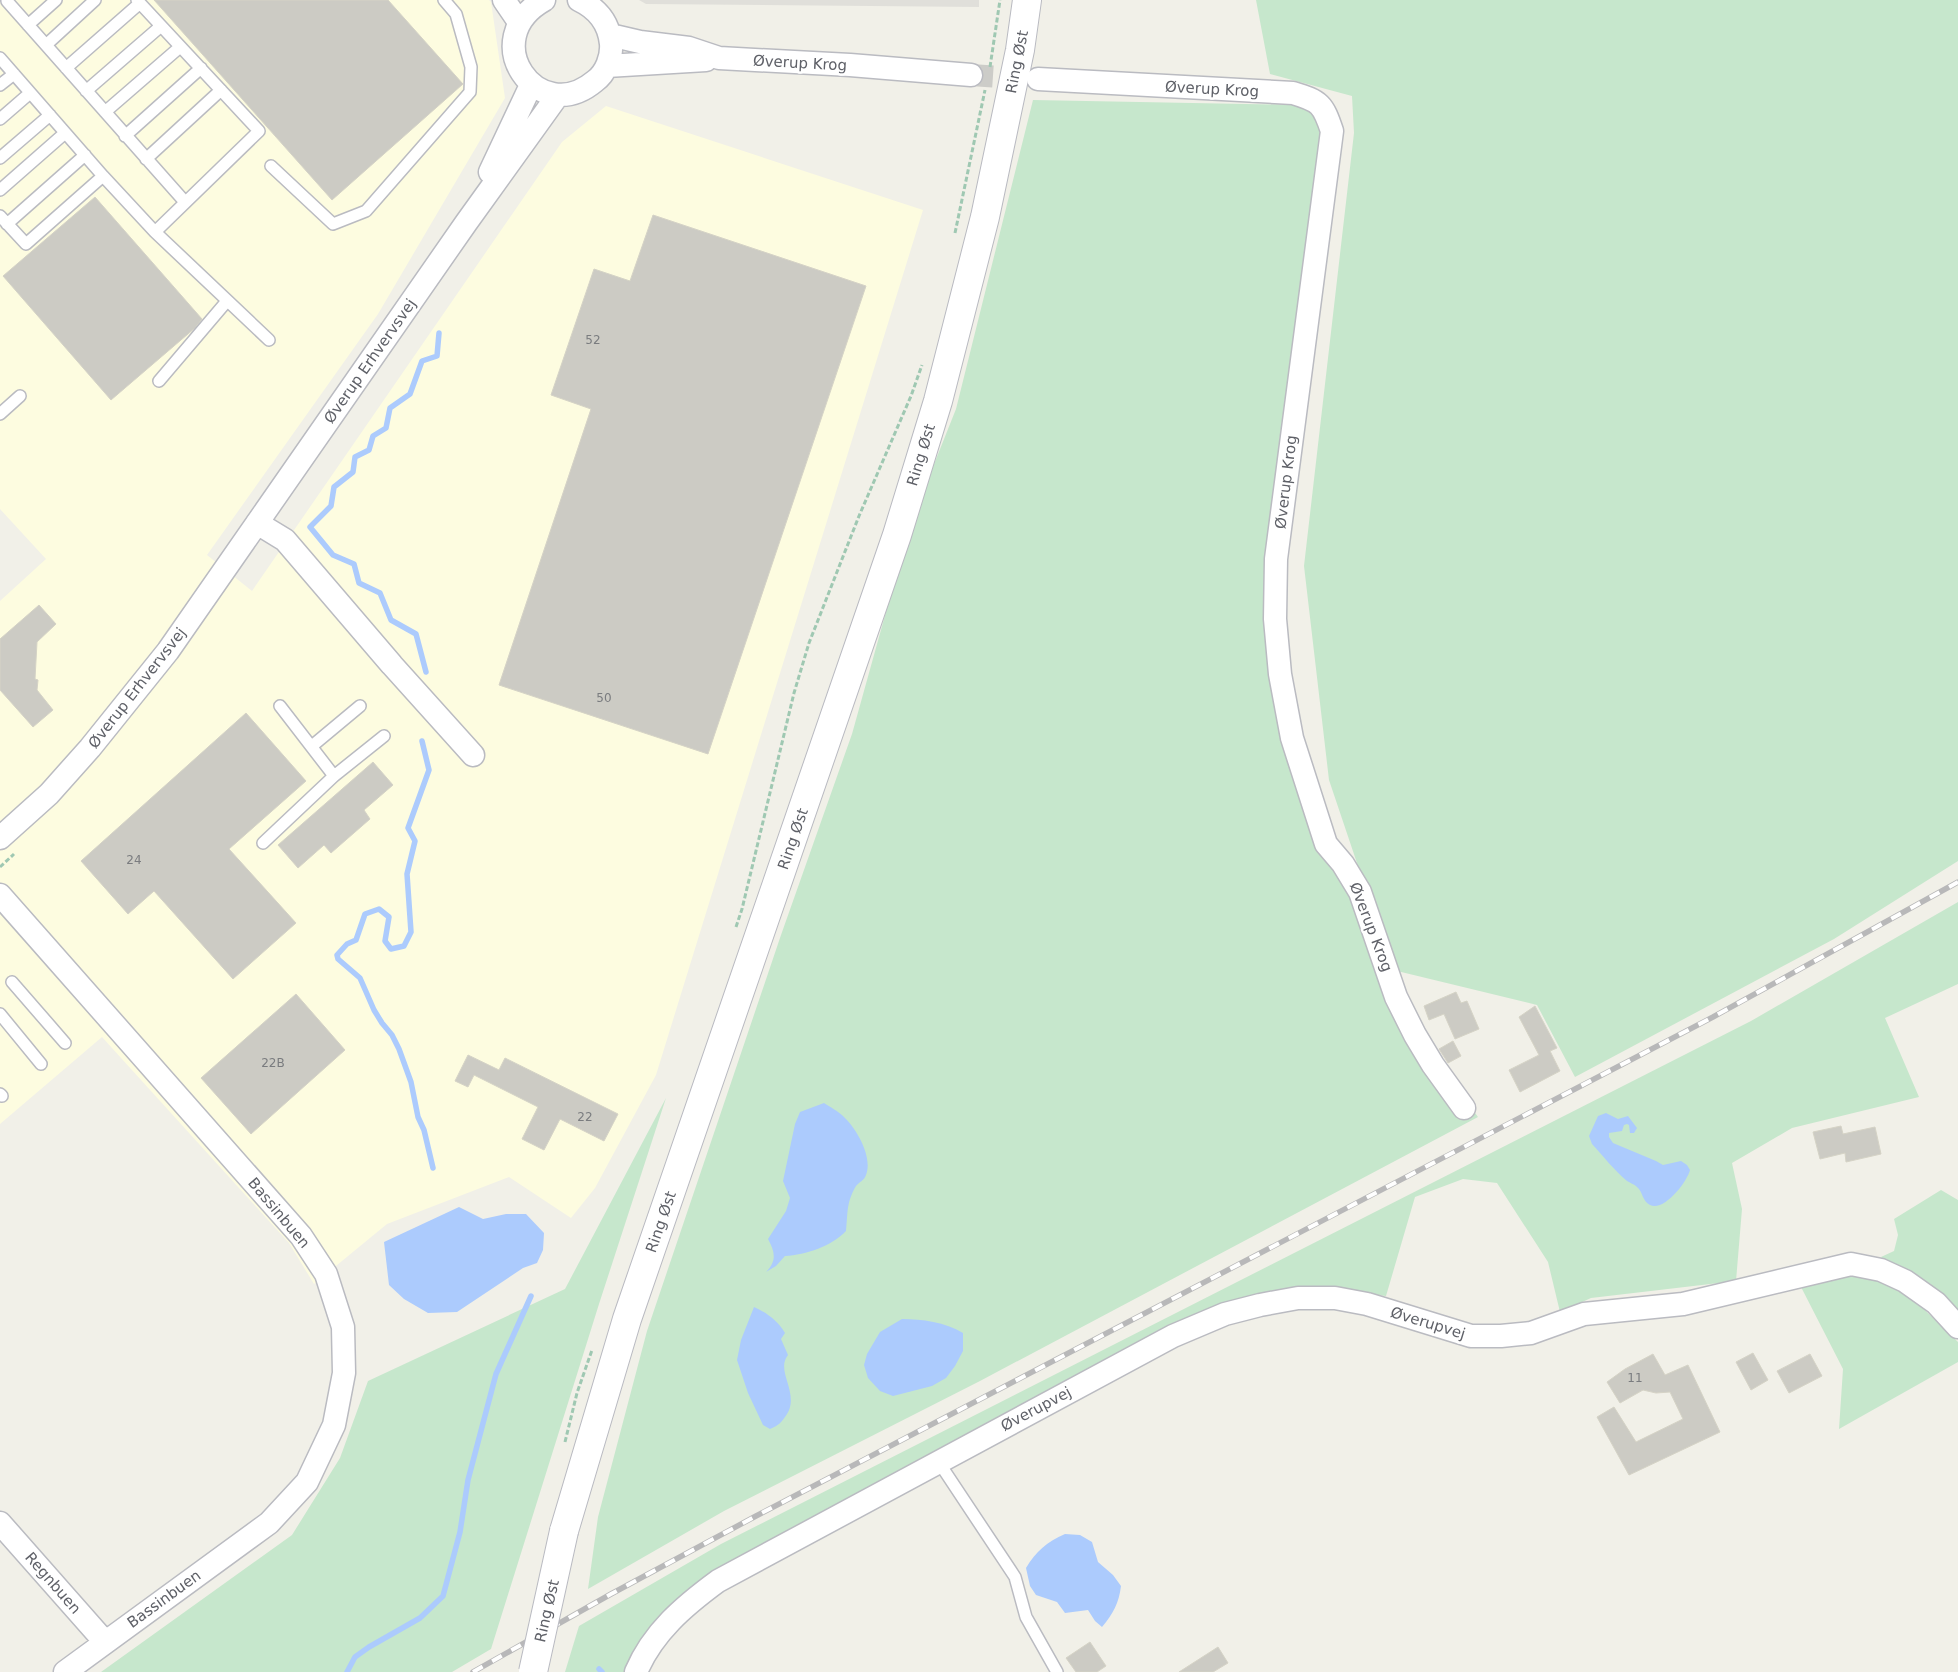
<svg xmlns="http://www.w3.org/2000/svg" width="1958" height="1672" viewBox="0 0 1958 1672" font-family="'DejaVu Sans',sans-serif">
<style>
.commercial{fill:#fdfce0}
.industrial{fill:#e0dfda}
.green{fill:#c6e7cc}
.water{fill:#accbfd}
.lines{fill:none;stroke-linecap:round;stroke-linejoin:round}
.stream{stroke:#accbfd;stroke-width:5.5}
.building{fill:#cccbc4;stroke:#d5d3c6}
.minor-tunnel{stroke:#ccccc8;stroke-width:22;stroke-dasharray:22 11;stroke-linecap:butt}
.service-casing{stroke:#babbc1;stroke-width:14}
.minor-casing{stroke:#babbc1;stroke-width:25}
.secondary-casing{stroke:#b9bac1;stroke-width:30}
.path{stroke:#9fc8b2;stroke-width:3;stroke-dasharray:5 2.5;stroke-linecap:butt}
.service{stroke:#fff;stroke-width:11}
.minor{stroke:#fff;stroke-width:22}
.secondary{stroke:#fff;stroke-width:28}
.rail-casing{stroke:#b8b8b9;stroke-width:5.5}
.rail{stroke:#fff;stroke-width:4;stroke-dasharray:11;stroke-linecap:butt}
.secondary-bridge-casing{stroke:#b9bac1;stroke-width:30;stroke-linecap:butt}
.secondary-bridge{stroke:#fff;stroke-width:28}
.labels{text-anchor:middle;stroke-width:5;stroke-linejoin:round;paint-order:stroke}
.number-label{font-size:12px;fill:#7a7c7f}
.street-label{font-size:15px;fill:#5f6168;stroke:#fff}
</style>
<rect width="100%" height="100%" fill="#f1f0e8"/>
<path class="commercial" d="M0 0H489L491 2 505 98 378 314 207 555 252 591 562 142 606 106 923 210 656 1075 595 1188 571 1218 509 1177 387 1224 314 1284 289 1243 102 1037 0 1124V601L46 559 0 509Z"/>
<path class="industrial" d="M639 0H979V7L646 4Z"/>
<path class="green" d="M1256 0H1958V861L1834 939 1575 1077 1537 1005 1393 970 1329 780 1304 566 1354 133 1352 96 1270 74Z
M1033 100 1306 105 1317 116 1321 133 1279 443 1265 610 1339 866 1392 997 1478 1117 980 1381 724 1511 588 1589 598 1517 647 1331 781 935 852 734 911 522 956 409Z
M1958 902V984L1885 1018 1919 1097 1792 1128 1732 1163 1742 1209 1736 1281 1591 1298 1560 1312 1548 1262 1497 1183 1463 1179 1415 1197 1386 1296 1324 1289 1224 1306 710 1576 648 1630 625 1672H565L579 1626 721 1544 1751 1021Z
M666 1098 599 1304 491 1649 452 1672H101L292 1535 340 1458 368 1381 565 1289Z
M1941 1190 1958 1200V1314L1907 1273 1881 1257 1894 1251 1898 1235 1894 1219Z
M1850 1273 1884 1279 1905 1291 1958 1342V1362L1839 1429 1843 1369 1800 1285Z"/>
<path class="water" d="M824 1103C830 1107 838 1111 843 1116 857 1129 873 1157 866 1175 864 1181 859 1182 856 1186 846 1203 848 1213 846 1231 832 1246 806 1255 785 1256L776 1266 766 1272C777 1261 775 1252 768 1239L786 1211 790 1198 783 1181 795 1124 800 1112Z
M1606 1113 1618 1119 1628 1116 1637 1128 1634 1133H1630L1629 1125 1627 1124 1624 1125 1622 1131 1609 1133V1137L1613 1143 1656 1161 1663 1165 1681 1161 1687 1165 1690 1170C1687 1182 1664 1212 1650 1205 1642 1201 1643 1192 1637 1187 1634 1184 1630 1183 1627 1181 1614 1170 1603 1156 1592 1144L1589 1136 1598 1116Z
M459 1207 483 1219 506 1214H526L544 1233 543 1250 537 1263 523 1268 457 1312 428 1313 404 1299 389 1285 384 1242Z
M754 1307C767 1313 778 1321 785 1333L781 1339 788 1355C775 1371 800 1393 787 1414 782 1422 778 1426 770 1429L763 1425 748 1393 737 1360 741 1340Z
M902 1319C922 1319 945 1322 963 1333V1351L955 1366 946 1378 932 1386 893 1396 880 1391 868 1378 864 1365 867 1354 880 1332Z
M1065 1534 1080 1535 1092 1542 1098 1562 1113 1575 1121 1586C1119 1603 1113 1614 1102 1627L1095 1621 1088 1610 1065 1613 1057 1602 1036 1595 1030 1586 1026 1568C1036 1551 1047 1542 1065 1534Z"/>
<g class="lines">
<path class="stream" d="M426 672 416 634 391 620 380 593 359 583 354 564 333 555 310 527 331 506 334 487 353 472 355 457 369 450 373 436 386 428 390 408 410 394 422 361 437 356 439 333
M422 741 429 770 408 828 415 841 407 874 411 932 404 946 391 949 385 941 389 917 379 909 365 914 356 940 347 944 337 955 338 959 360 978 374 1010 382 1023 392 1035 399 1049 411 1082 418 1117 424 1130 433 1168
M599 1669 602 1672
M347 1672 355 1657 369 1647 420 1618 443 1596 460 1532 468 1480 496 1374 531 1296"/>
</g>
<path class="building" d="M154 0H388L463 84 332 200Z
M95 197 202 319 195 328 111 400 3 276Z
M653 215 866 286 708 754 499 685 591 409 551 395 594 269 630 281Z
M39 605 56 624 37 642 35 679 38 680 37 690 53 710 33 727 0 690V639Z
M246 713 306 781 229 849 296 923 233 979 154 891 128 914 81 861Z
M373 762 393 785 364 810 370 819 331 853 324 845 298 868 278 845Z
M1456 992 1461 1003 1467 1001 1479 1029 1455 1039 1444 1014 1429 1020 1424 1006Z
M296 994 345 1050 251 1134 201 1078Z
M1535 1006 1557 1048 1550 1051 1560 1071 1520 1092 1509 1070 1539 1055 1519 1017Z
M1453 1041 1461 1056 1448 1063 1439 1049Z
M468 1055 499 1070 505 1058 618 1114 604 1141 560 1119 544 1150 522 1139 538 1107 474 1075 468 1087 455 1081Z
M1841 1126 1843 1134 1875 1127 1881 1154 1846 1162 1845 1153 1820 1159 1813 1132Z
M1753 1353 1768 1380 1751 1390 1736 1362Z
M1653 1354 1665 1375 1688 1365 1720 1432 1629 1475 1597 1417 1614 1407 1636 1442 1683 1419 1670 1392 1656 1393 1643 1390 1620 1403 1607 1382 1625 1369Z
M1810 1354 1822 1376 1789 1393 1777 1371Z
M1090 1642 1106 1666 1097 1672H1076L1066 1658Z
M1218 1647 1228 1663 1213 1672H1179Z"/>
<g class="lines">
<path class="minor-tunnel" d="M971 75 1030 79"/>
<g class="service-casing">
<path id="service" d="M137 0 259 131 155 232 269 340
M7 1 185 202
M28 25 56 0
M46 45 95 0
M0 58 103 176
M66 68 140 3
M0 85 14 74
M86 91 161 26
M105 112 180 47
M0 119 30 93
M125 136 201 68
M0 158 50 115
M146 159 221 90
M271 166 333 224 366 211 470 92 471 67 456 14 444 0
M0 190 65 133
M0 216 26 244 103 176 155 232
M7 224 85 155
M159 381 227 301
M0 414 20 396
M312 746 360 706
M334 776 384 736
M263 843 334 776 280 706
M12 982 65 1043
M0 1014 41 1064
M0 1094 2 1096
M938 1461 1015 1577 1026 1617 1057 1672"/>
</g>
<g class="minor-casing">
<path id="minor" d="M504 0 519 22
M544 0C475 39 538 129 595 81 606 73 612 57 611 44 609 23 598 9 579 0
M610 35 640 42 689 48 719 58 850 65 971 75
M607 66 706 60
M1038 79 1293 93C1320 101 1323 104 1332 131L1276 559 1275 619 1280 674 1292 738 1326 844 1343 864 1360 892 1396 997 1415 1035 1433 1065 1464 1108
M490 172 531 85
M257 523 285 540 392 665 473 755
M0 838 49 794 90 748 168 651 466 223 558 95
M0 895 301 1236 326 1274 343 1327 344 1373 334 1425 307 1482 269 1523 65 1672
M0 1523 105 1642
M636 1672C653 1632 684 1606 718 1581L1173 1336 1225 1314 1260 1305 1298 1298H1335L1367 1304 1471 1336H1501L1531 1333 1584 1314 1683 1304 1851 1264 1881 1270 1905 1281 1936 1303 1958 1327"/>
</g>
<g class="secondary-casing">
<path id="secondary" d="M564 1531 627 1319 897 535 938 401 985 217 1020 50 1027 0"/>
</g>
<path class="path" d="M990 67 1000 0
M955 233 985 90
M0 867 14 854
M736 927 742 909 794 693 809 643 859 516 911 396 922 365
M565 1442 577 1393 592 1350"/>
<use href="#service" class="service"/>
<use href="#minor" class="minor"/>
<use href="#secondary" class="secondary"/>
<g class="rail-casing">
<path id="rail" d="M473 1672 611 1594 756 1516 1713 1017 1958 882"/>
</g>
<use href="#rail" class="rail"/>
<g class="secondary-bridge-casing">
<path id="secondary-bridge" d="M533 1672 564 1531"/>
</g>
<use href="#secondary-bridge" class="secondary-bridge"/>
</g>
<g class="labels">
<g class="number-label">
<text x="593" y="344">52</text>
<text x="604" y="702">50</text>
<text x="134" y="864">24</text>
<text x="273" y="1067">22B</text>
<text x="585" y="1121">22</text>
<text x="1635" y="1382">11</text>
</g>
<g class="street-label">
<text transform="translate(1017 62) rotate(-79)" y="5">Ring Øst</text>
<text transform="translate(800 63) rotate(3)" y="5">Øverup Krog</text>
<text transform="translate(1212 89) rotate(3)" y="5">Øverup Krog</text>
<text transform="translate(370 361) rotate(-55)" y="5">Øverup Erhvervsvej</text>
<text transform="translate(921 455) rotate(-73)" y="5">Ring Øst</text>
<text transform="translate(1286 482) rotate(-83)" y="5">Øverup Krog</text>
<text transform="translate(137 688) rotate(-52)" y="5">Øverup Erhvervsvej</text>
<text transform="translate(793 839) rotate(-71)" y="5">Ring Øst</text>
<text transform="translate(1371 927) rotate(69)" y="5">Øverup Krog</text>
<text transform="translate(279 1213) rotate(50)" y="5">Bassinbuen</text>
<text transform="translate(661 1222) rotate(-71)" y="5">Ring Øst</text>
<text transform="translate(1428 1323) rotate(17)" y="5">Øverupvej</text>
<text transform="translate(1036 1409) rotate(-28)" y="5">Øverupvej</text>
<text transform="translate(53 1583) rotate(49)" y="5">Regnbuen</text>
<text transform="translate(164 1599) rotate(-36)" y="5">Bassinbuen</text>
<text transform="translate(547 1611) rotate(-77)" y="5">Ring Øst</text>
</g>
</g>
</svg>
